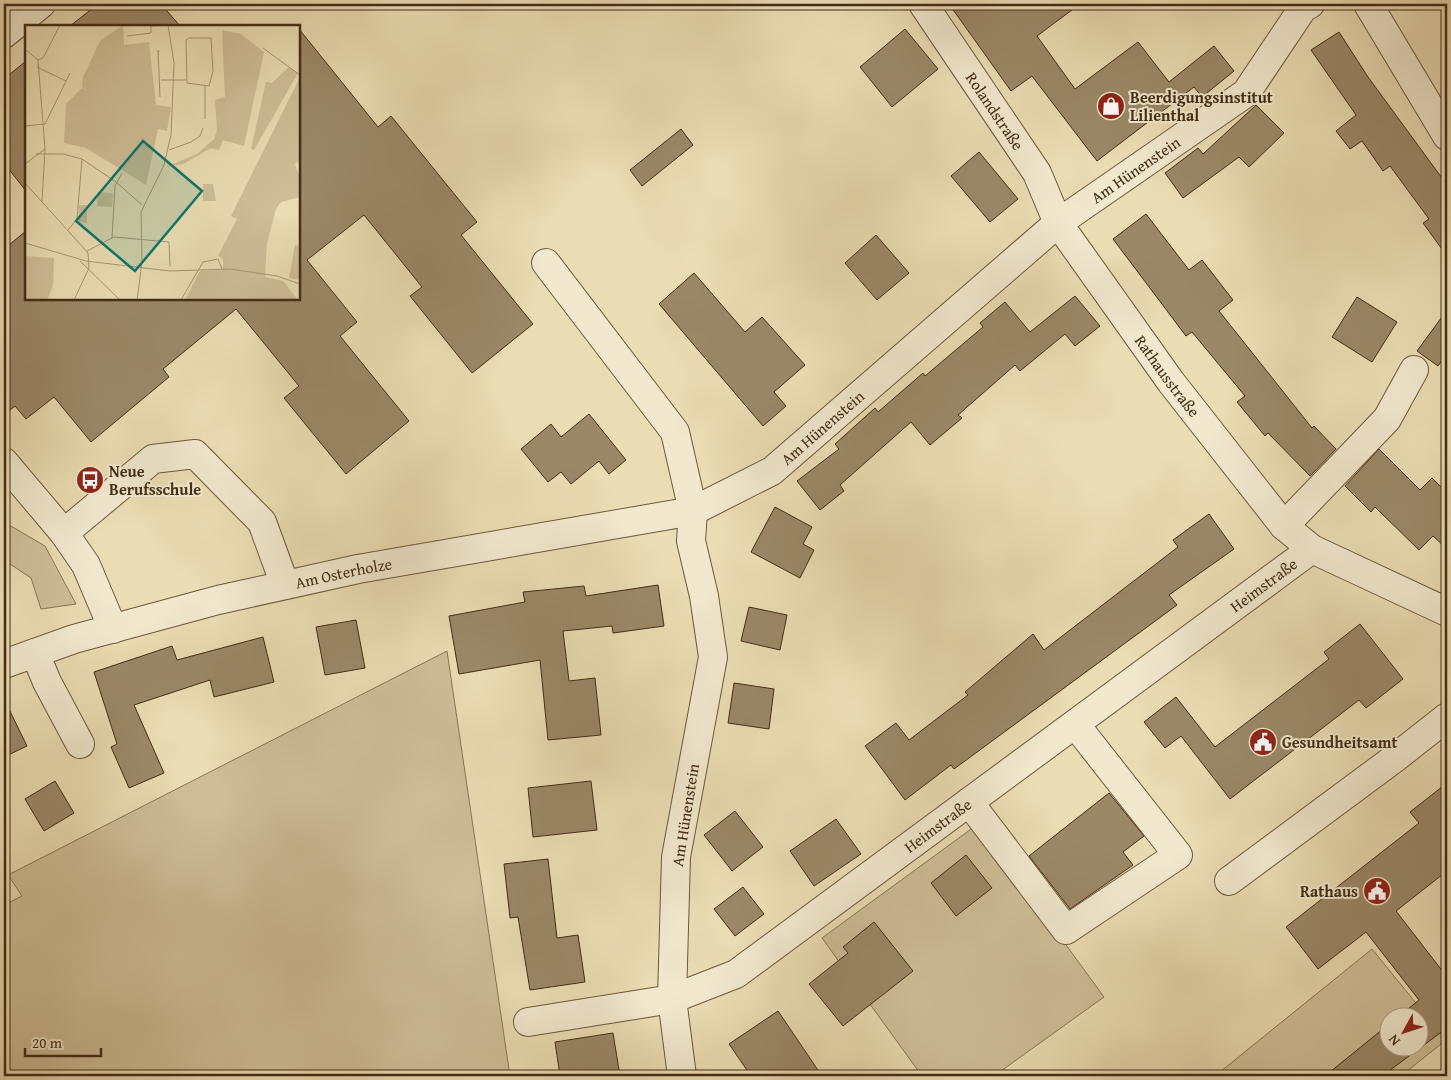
<svg xmlns="http://www.w3.org/2000/svg" width="1451" height="1080" viewBox="0 0 1451 1080" font-family="'Gentium Book Plus',serif">
<style>
.green{fill:#cebe98;stroke:#887656;fill-rule:evenodd}
.building{fill:#9a8867;stroke:#432d15}
.lines{fill:none;stroke-linecap:round;stroke-linejoin:round}
.minor-casing{stroke:#6d593c;stroke-width:30}
.minor{stroke:#f1e8ce;stroke-width:28}
.labels{text-anchor:middle;stroke-width:4;stroke-linejoin:round;paint-order:stroke}
.poi-label{font-size:16px;font-weight:bold;fill:#432d15;stroke:#f1e8ce;text-anchor:start}
.street-label{font-size:16px;fill:#432d15;stroke:#f1e8ce}
.inset-road{fill:none;stroke:#a79674;stroke-width:1}
.view{fill:#0f766e;fill-opacity:0.15;stroke:#0f766e;stroke-width:2.5}
.inset-edge{fill:none;stroke:#432d15;stroke-width:2.5}
</style>
<rect width="100%" height="100%" fill="#eadcb3"/>
<filter id="stains"><feTurbulence type="fractalNoise" baseFrequency=".004" numOctaves="4"/><feColorMatrix values="0 0 0 0 .2 0 0 0 0 .09 0 0 0 0 .02 0 0 0 .5 -.17"/></filter>
<radialGradient id="worn" r=".72"><stop offset=".6" stop-color="#630" stop-opacity="0"/><stop offset="1" stop-color="#630" stop-opacity=".3"/></radialGradient>
<path class="green" d="M4 522 45 546 76 604 41 609 31 578 4 560Z
M447 651 510 1076H4V905L22 896 8 875Z
M978 824 1104 997 994 1076H922L822 938Z
M1372 949 1446 1040 1401 1076H1215ZM1388 1018H1418V1048H1388Z"/>
<path class="building" d="M98 4H161L180 26H70Z
M949 4H1080L1037 36 1075 89 1138 42 1169 82 1214 46 1234 71 1202 97 1194 87 1097 161 1032 76 1011 91Z
M299 29 378 127 391 116 477 222 461 235 533 324 472 373 410 296 422 287 364 215 307 260 357 322 340 336 409 421 346 474 284 398 299 386 236 309 163 369 169 377 91 442 54 397 26 419 15 406 4 415V249L26 231V299H299Z
M905 29 938 69 892 107 860 67Z
M1339 32 1368 77 1447 185V256L1423 223 1429 219 1390 166 1383 171 1362 141 1350 149 1336 131 1356 115 1311 50Z
M26 61V191L4 163V79Z
M1256 105 1284 133 1249 167 1239 157 1183 198 1165 173 1198 148 1203 154Z
M681 129 693 145 642 186 630 170Z
M979 152 1018 199 990 222 951 176Z
M1146 214 1189 270 1202 260 1233 300 1219 311 1312 428 1314 426 1336 449 1310 476 1268 433 1265 436 1237 402 1245 396 1192 332 1186 336 1113 239Z
M876 235 909 273 877 300 845 263Z
M694 273 745 332 762 317 805 365 774 392 786 406 763 426 659 304Z
M1075 296 1100 326 1075 346 1065 334 1020 371 1015 365 958 415 962 418 930 445 911 422 840 485 844 491 820 510 797 481 839 449 835 444 875 408 878 412 923 373 925 376 983 327 980 323 1005 302 1030 332Z
M1357 297 1397 322 1372 362 1332 337Z
M1447 310V353L1438 366 1417 351Z
M589 414 626 460 609 474 599 461 571 484 561 472 548 482 521 449 551 424 561 437Z
M1379 449 1420 490 1432 478 1447 493V549L1433 536 1419 550 1375 507 1371 512 1345 486Z
M775 507 812 527 803 544 814 550 800 578 751 552Z
M1209 514 1234 549 1169 595 1177 605 954 769 951 765 905 800 865 746 896 723 909 740 968 695 965 692 1033 634 1044 650 1178 547 1173 540Z
M658 585 664 626 613 633 612 626 563 631 569 681 595 678 601 735 548 740 540 660 459 674 449 616 525 602 523 592 584 586 586 596Z
M749 607 787 615 780 650 741 641Z
M356 620 365 668 325 675 316 627Z
M1360 624 1403 679 1366 708 1359 700 1230 799 1181 736 1165 748 1144 722 1176 697 1215 747 1329 659 1324 652Z
M263 637 274 682 214 697 210 680 134 705 164 773 129 788 111 747 117 744 94 672 172 646 177 660Z
M734 683 774 689 769 729 728 723Z
M4 699 27 746 4 757Z
M55 781 74 813 44 831 25 799Z
M591 781 597 830 533 837 528 788Z
M1447 783V871L1396 911 1447 977V1028L1382 1076H1325L1388 1025V1048H1418V1018H1397L1419 1000 1366 932 1318 969 1286 927 1419 823 1410 812Z
M1109 793 1144 836 1123 852 1133 865 1070 909 1029 856Z
M735 811 763 847 732 871 704 835Z
M836 819 861 854 814 886 790 851Z
M966 855 992 888 956 916 931 883Z
M548 859 557 938 578 935 585 982 530 990 518 917 510 918 504 864Z
M743 887 764 914 735 936 714 909Z
M874 922 913 971 843 1026 809 984 848 953 843 947Z
M778 1011 822 1076H751L729 1044Z
M613 1033 620 1076H560L555 1042Z"/>
<g class="lines">
<g class="minor-casing">
<g id="minor">
<path id="s1" d="M923 4 1037 173 1058 223 1171 382 1284 526 1312 549 1447 612"/>
<path d="M1368 4 1447 136"/>
<path d="M4 34 41 4"/>
<path d="M546 263 675 432 693 511 691 541 704 596 713 657 676 857 672 999 682 1076"/>
<path d="M4 462 64 533 86 565 113 629"/>
<path d="M1284 526 1387 419 1414 370"/>
<path d="M64 533 153 459 195 454 262 522 285 585"/>
<path d="M35 653 47 682 80 744"/>
<path id="s2" d="M4 664 74 639 218 600 358 569 693 511 772 471 1058 223 1246 93 1303 8 1310 4"/>
<path d="M969 802 1066 930 1178 855 1075 724"/>
<path d="M1229 881 1395 758 1447 717"/>
<path id="s3" d="M528 1022 672 999 736 974 1312 549"/>
</g>
</g>
<use href="#minor" class="minor"/>
</g>
<defs>
<g id="shop-disc" transform="scale(1.4375)"><circle r="9.5" fill="#8f2418" stroke="#f1e8ce"/><path d="M-5-2.5h2.3a2.7 3.5 0 0 1 5.4 0H5L5.5 6h-11ZM-1.5-2.5h3a1.5 2.3 0 0 0-3 0Z" fill="#fff"/></g>
<g id="bus-disc" transform="scale(1.4375)"><circle r="9.5" fill="#8f2418" stroke="#f1e8ce"/><path d="M-5-6H5V4H4V6H2V4H-2V6H-4V4H-5ZM-3.5-4V0h7V-4ZM-3.5 1.2v1.5H-2V1.2ZM2 1.2v1.5H3.5V1.2Z" fill="#fff"/></g>
<g id="civic-disc" transform="scale(1.4375)"><circle r="9.5" fill="#8f2418" stroke="#f1e8ce"/><path d="M-.6-6.5H3V-4.5H.6V-3L4-1V1h2V6H-6V1h2V-1L-.6-3ZM-1.2 2.5V6h2.4V2.5Z" fill="#fff"/></g>
</defs>
<g fill-rule="evenodd">
<use href="#shop-disc" x="1111" y="106"/>
<use href="#bus-disc" x="90" y="480"/>
<use href="#civic-disc" x="1263" y="742"/>
<use href="#civic-disc" x="1377" y="891"/>
</g>
<g class="labels">
<g class="poi-label">
<text x="1130" y="103">Beerdigungsinstitut<tspan x="1130" dy="18">Lilienthal</tspan></text>
<text x="109" y="477">Neue<tspan x="109" dy="18">Berufsschule</tspan></text>
<text x="1282" y="748">Gesundheitsamt</text>
<text x="1358" y="897" text-anchor="end">Rathaus</text>
</g>
<g class="street-label">
<text dy="6" stroke="none"><textPath href="#s1" startOffset="129">Rolandstraße</textPath></text>
<text dy="6" stroke="none"><textPath href="#s2" startOffset="1268">Am Hünenstein</textPath></text>
<text dy="6" stroke="none"><textPath href="#s1" startOffset="446">Rathausstraße</textPath></text>
<text dy="6" stroke="none"><textPath href="#s2" startOffset="862">Am Hünenstein</textPath></text>
<text dy="6" stroke="none"><textPath href="#s2" startOffset="352">Am Osterholze</textPath></text>
<text dy="6" stroke="none"><textPath href="#s3" startOffset="870">Heimstraße</textPath></text>
<text transform="translate(685 815) rotate(-81)" y="6">Am Hünenstein</text>
<text dy="6" stroke="none"><textPath href="#s3" startOffset="465">Heimstraße</textPath></text>
</g>
</g>
<g transform="translate(25 25)">
<rect width="275" height="275" fill="#eadcb3"/>
<path d="M98 0 99 20 124 17 131 80 146 82 142 106 133 104 121 160 61 123 39 118 41 79 57 63 64 66 57 62 58 52 75 16ZM197 5 216 9 239 27 219 121 198 115 194 125 186 123 158 139 141 142 172 129 189 114 192 105 190 75 200 72ZM264 42 273 48 229 125 226 124 241 57 247 58ZM274 54 275 136 270 139 275 153V172L256 177 251 184 242 219 240 252 258 256 273 275H160L175 246 198 245V234L193 231 212 194 206 191ZM178 159H188L191 176H178ZM73 167 88 168 87 182 72 181ZM54 180H62V198L54 197ZM270 220 275 221V255L264 253ZM0 231 29 233 28 261 22 275H0Z" fill="#cebe98"/>
<path class="inset-road" d="M126 1 143 0M102 11 126 8V0M164 13H186L188 46 184 61 162 58 161 15ZM238 23 275 50M0 24 13 35 20 124 17 176M134 27 133 25 135 72M13 35 18 33 35 0M12 42 41 56M136 55H161M180 94V61M0 101 20 99 45 48M144 125 166 117 175 111 178 103M11 129H38L57 134 91 157 117 180M0 139 20 124M0 158 63 228 64 243M43 205 52 194 57 134M87 213 90 161 97 148M0 218 61 236 145 246 205 244 252 251 275 259M62 226 89 212 144 217 145 241M55 236 95 275M49 275 64 243M112 275 117 237 116 187 139 140 146 110 149 38 143 0M156 275 178 237 193 234 197 244"/>
<path class="view" d="M118 116 177 166 110 246 51 196Z"/>
<rect width="275" height="275" class="inset-edge"/>
</g>
<rect width="1451" height="1080" fill="none" stroke="#eadcb3" stroke-width="20"/>
<rect x="5" y="5" width="1441" height="1070" fill="none" stroke="#432d15" stroke-width="2.5"/>
<rect x="10" y="10" width="1431" height="1060" fill="none" stroke="#432d15"/>
<g transform="translate(1404 1032) rotate(230)"><circle r="24" fill="#f1e8ce" stroke="#ab9d84"/>
<path d="M0-4L9 19L0 12L-9 19Z" fill="#8f2418"/>
<text y="-8" font-size="14" font-weight="bold" text-anchor="middle" fill="#432d15">N</text>
</g>
<path d="M25 1048v8h76v-8" fill="none" stroke="#432d15" stroke-width="2.5"/>
<text x="32" y="1048" font-size="15" fill="#432d15" stroke="#f1e8ce" stroke-width="4" paint-order="stroke">20 m</text>
<rect width="100%" height="100%" filter="url(#stains)"/>
<rect width="100%" height="100%" fill="url(#worn)"/>
</svg>
